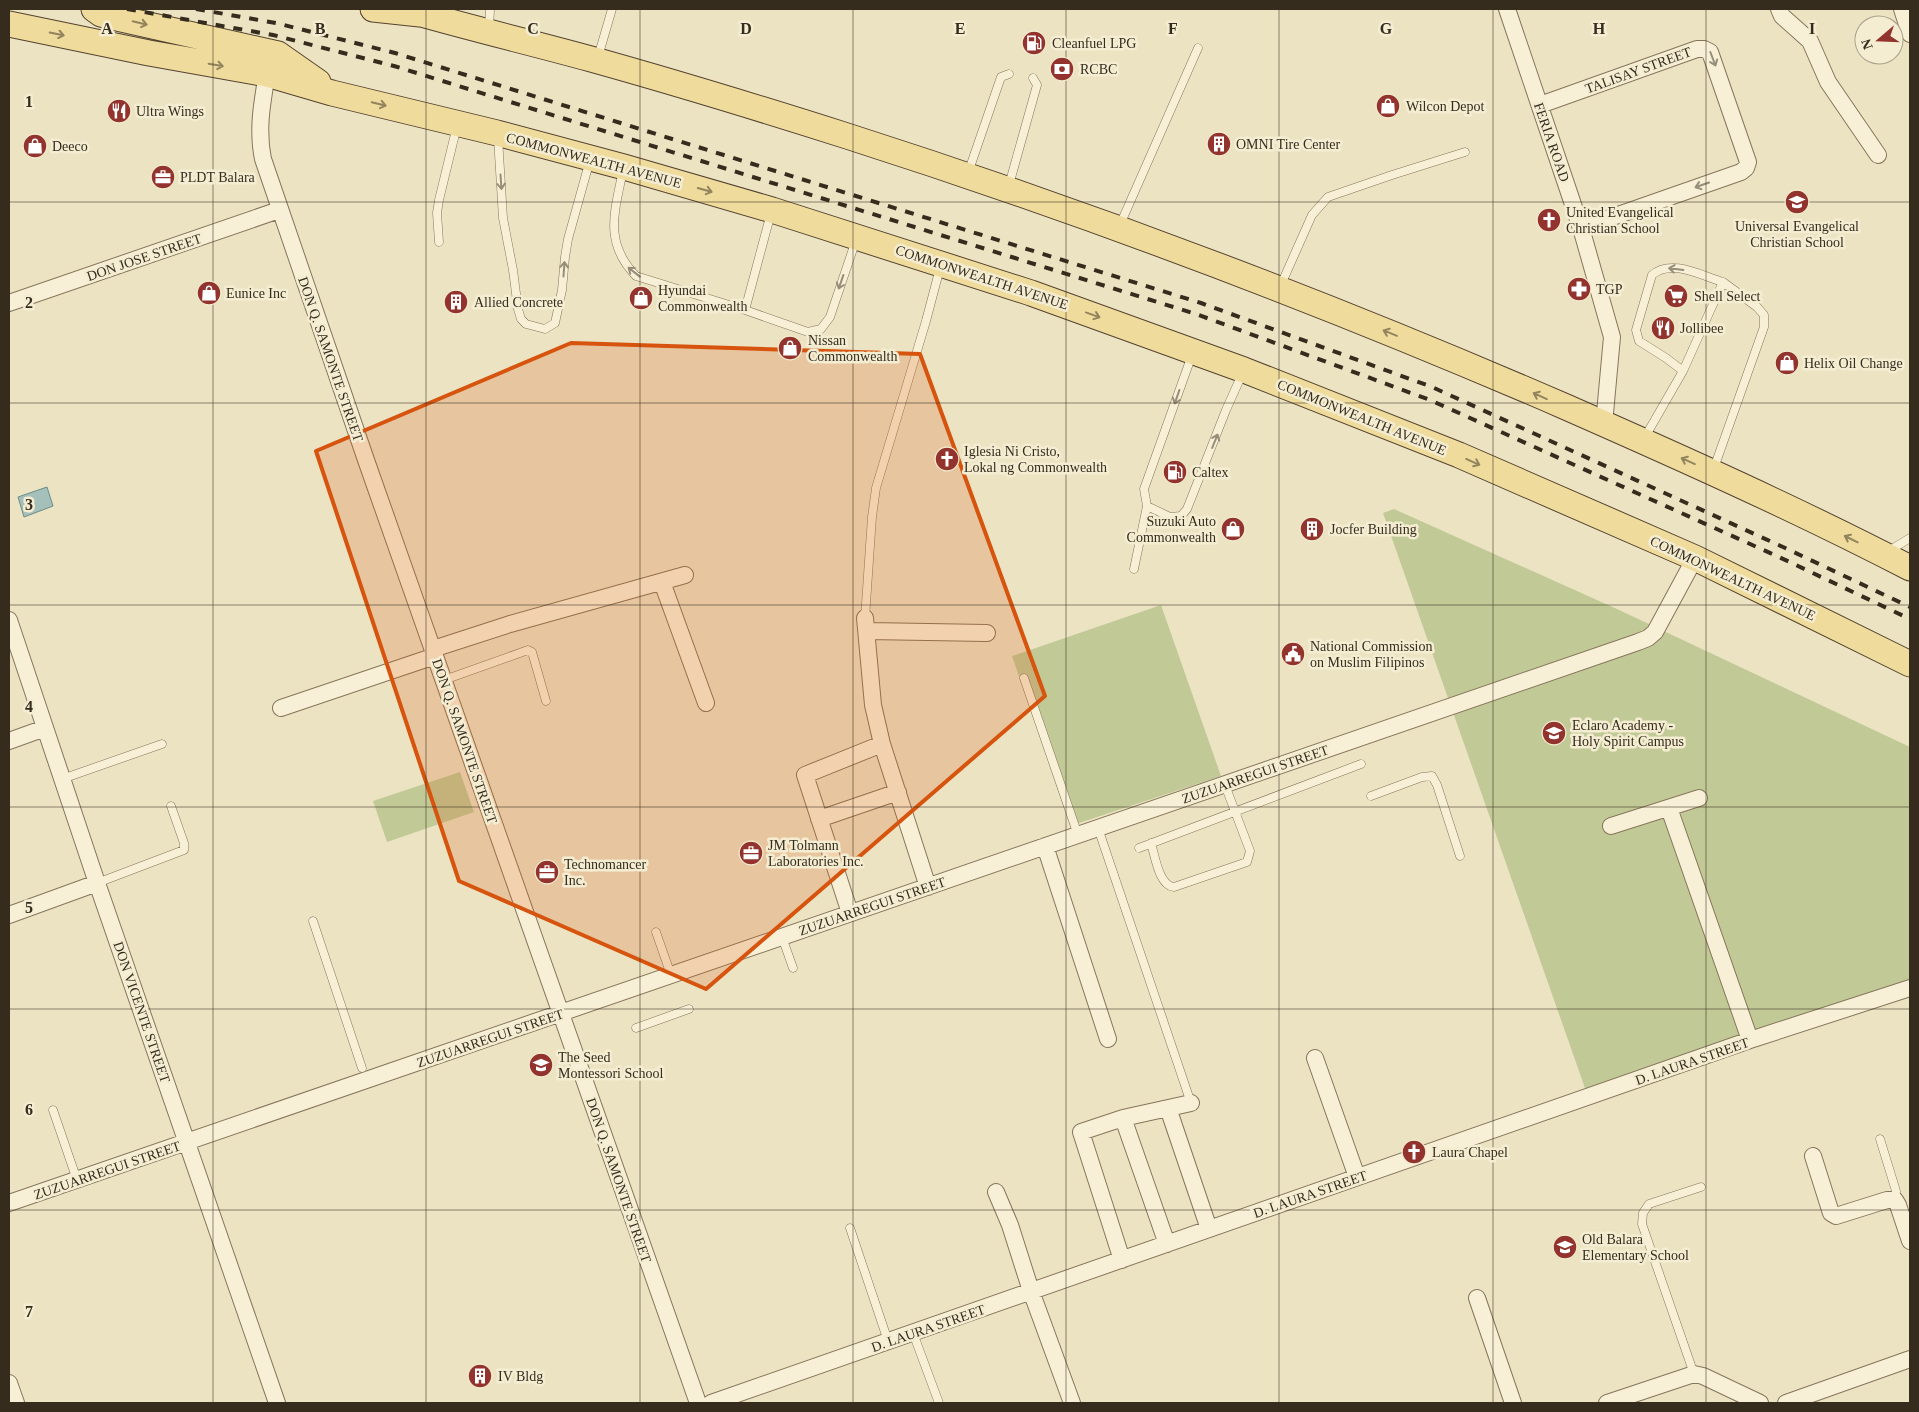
<svg xmlns="http://www.w3.org/2000/svg" width="1919" height="1412" viewBox="0 0 1919 1412" font-family="'Times New Roman',serif">
<style>
.green{fill:#c1ca97}
.water{fill:#a5bfba;stroke:#6c8d87}
.lines{fill:none;stroke-linecap:round;stroke-linejoin:round}
.lane-casing{stroke:#86755b;stroke-width:9}
.street-casing{stroke:#86755b;stroke-width:18}
.primary-casing{stroke:#54432f;stroke-width:27}
.lane{stroke:#f8f0d6;stroke-width:8}
.street{stroke:#f8f0d6;stroke-width:16}
.primary{stroke:#efdb9c;stroke-width:25}
.rail{stroke:#362c1e;stroke-width:4;stroke-dasharray:9 9;stroke-linecap:butt}
.oneway{stroke:#92845d}
.oneway2{stroke:#978e7a}
.marked{fill:#d6540e;fill-opacity:0.2;stroke:#d6540e;stroke-width:4;stroke-linejoin:round}
.grid{fill:none;stroke:#362c1e;stroke-width:1;stroke-opacity:0.55}
.labels{text-anchor:middle;stroke-width:5;stroke-linejoin:round;paint-order:stroke}
.poi-label{font-size:14px;fill:#362c1e;stroke:#f4edd2;text-anchor:start}
.street-label{font-size:14px;fill:#362c1e;stroke:#f4edd2}
.grid-label{font-size:16px;text-anchor:middle;font-weight:bold;fill:#362c1e;stroke:#f4edd2;stroke-width:5;stroke-linejoin:round;paint-order:stroke}
</style>
<rect width="100%" height="100%" fill="#ece3c3"/>
<path class="green" d="M1394 509 1617 609 1910 747V983L1586 1091 1383 513Z
M1161 605 1221 776 1070 826 1012 656Z
M460 772 474 812 387 842 373 801Z"/>
<path class="water" d="M47 487 53 506 24 517 18 497Z"/>
<g class="lines">
<g class="lane-casing">
<path id="lane" d="M489 29 490 9
M598 57 612 9
M498 138 503 218 513 270 518 309 521 319 526 324 545 329 555 323 562 290 565 257 568 239 590 160
M623 170C615 211 603 242 636 276L745 310 808 332 821 329 830 317 856 240
M968 173 1001 77 1009 74
M1009 185 1037 85 1033 78
M1119 227 1198 48
M439 242 437 213 439 200 457 126
M1280 287 1312 215 1328 197 1392 175 1465 152
M745 310 771 213
M1683 371 1666 358 1639 341 1636 330 1652 275C1671 258 1702 276 1723 282
M1645 437 1683 371 1723 282 1757 307 1764 315V327L1714 468
M1147 506 1170 517 1181 516 1187 509 1226 410 1243 372
M1887 552 1910 538
M1134 569 1147 506 1144 489 1192 355
M865 618 872 517 876 488 926 321 940 268
M1024 678 1078 835
M444 680 528 650 532 652 546 701
M62 779 162 744
M1371 796 1422 777 1432 776 1437 785 1460 856
M1098 828 1191 1103
M1151 843C1155 856 1159 886 1174 887L1247 862 1250 851 1225 785
M1139 848 1361 764
M97 883 184 850V843L171 806
M313 921 362 1068
M656 932 671 975
M782 937 793 968
M636 1028 689 1009
M53 1110 77 1180
M1880 1139 1896 1191 1895 1200
M850 1228 888 1341
M913 1333 939 1403
M1694 1374 1642 1224 1643 1213 1649 1204 1701 1187"/>
</g>
<g class="street-casing">
<path id="street" d="M1507 9 1581 228 1612 337 1604 424
M1779 9 1782 16 1810 41 1828 82 1878 155
M1902 9 1910 34
M267 74C262 103 257 130 263 159L366 460 698 1403
M1540 105 1697 49H1704L1710 52 1748 162 1746 168 1741 172 1581 228
M9 303 279 210
M662 582 706 703
M865 618 873 705 882 744 928 887
M9 620 97 883 277 1403
M868 631 987 633
M433 649 510 624 685 575
M281 708 435 656
M9 741 45 728
M1669 808 1750 1040
M819 819 898 792
M1611 826 1699 798
M1045 846 1108 1039
M850 913 805 775 882 744
M9 915 97 883
M1315 1058 1357 1177
M1168 1108 1209 1229
M1813 1156 1831 1213 1836 1216 1887 1200H1895L1898 1205 1910 1241
M996 1192 1010 1225 1031 1291 1072 1403
M9 1203 1638 642 1648 638 1655 632 1695 558
M1167 1244 1123 1118 1191 1103
M1122 1260 1081 1132 1123 1118
M1477 1298 1513 1403
M9 1383 16 1403
M711 1403 1750 1040 1910 988
M1607 1403 1694 1374 1703 1376 1760 1403
M1786 1403 1910 1359"/>
</g>
<g class="primary-casing">
<path id="primary" d="M94 9 101 14 108 16 278 54 318 82
M373 9 420 14
M404 9C466 27 529 42 591 59 677 83 762 109 847 136 1091 214 1331 305 1566 407 1682 458 1798 510 1910 568
M9 24 149 53 267 74 332 93 497 133 624 167 772 210 1031 293 1244 370 1459 455 1695 558 1910 664"/>
</g>
<use href="#lane" class="lane"/>
<use href="#street" class="street"/>
<use href="#primary" class="primary"/>
<path class="rail" d="M127 9 273 35 394 66 1196 314 1430 400 1779 557 1910 619
M196 9 276 23 395 53 1201 303 1432 387 1783 547 1910 607"/>
</g>
<defs><path id="oneway-shaft" d="M-6 0H5M1.5-3L5.5 0L1.5 3" fill="none" stroke-width="1.6" stroke-linecap="round" stroke-linejoin="round" transform="scale(1.25)"/></defs>
<g class="oneway">
<use href="#oneway-shaft" transform="translate(140 23) rotate(13)"/>
<use href="#oneway-shaft" transform="translate(57 34) rotate(12)"/>
<use href="#oneway-shaft" transform="translate(216 65) rotate(10)"/>
<use href="#oneway-shaft" transform="translate(379 104) rotate(14)"/>
<use href="#oneway-shaft" transform="translate(705 190) rotate(16)"/>
<use href="#oneway-shaft" transform="translate(1093 315) rotate(20)"/>
<use href="#oneway-shaft" transform="translate(1390 333) rotate(-158)"/>
<use href="#oneway-shaft" transform="translate(1540 396) rotate(-156)"/>
<use href="#oneway-shaft" transform="translate(1688 461) rotate(-156)"/>
<use href="#oneway-shaft" transform="translate(1473 462) rotate(24)"/>
<use href="#oneway-shaft" transform="translate(1851 539) rotate(-154)"/>
</g>
<g class="oneway2">
<use href="#oneway-shaft" transform="translate(1713 59) rotate(69)"/>
<use href="#oneway-shaft" transform="translate(501 182) rotate(86)"/>
<use href="#oneway-shaft" transform="translate(1702 185) rotate(161)"/>
<use href="#oneway-shaft" transform="translate(564 269) rotate(-86)"/>
<use href="#oneway-shaft" transform="translate(1676 269) rotate(-173)"/>
<use href="#oneway-shaft" transform="translate(634 272) rotate(-142)"/>
<use href="#oneway-shaft" transform="translate(841 282) rotate(109)"/>
<use href="#oneway-shaft" transform="translate(1177 397) rotate(109)"/>
<use href="#oneway-shaft" transform="translate(1215 441) rotate(-68)"/>
</g>
<path class="marked" d="M571 343 920 354 1045 696 706 989 459 881 316 451Z"/>
<path class="grid" d="M213 9V1403M426 9V1403M640 9V1403M853 9V1403M1066 9V1403M1279 9V1403M1493 9V1403M1706 9V1403M9 202H1910M9 403H1910M9 605H1910M9 807H1910M9 1009H1910M9 1210H1910"/>
<defs>
<g id="fuel-disc" transform="scale(1.25)"><circle r="9.5" fill="#93332d" stroke="#f4edd2"/><path d="M-5.5-6h7V0h2V4h1.3V-2.5L3-4.5l.8-.8L6-3V5H2.5V1h-1V6h-7ZM-4.2-4.7v3.2H.2V-4.7Z" fill="#fff"/></g>
<g id="bank-disc" transform="scale(1.25)"><circle r="9.5" fill="#93332d" stroke="#f4edd2"/><path d="M-6-4H6V4H-6ZM0-2.3a2.3 2.3 0 1 0 0 4.6a2.3 2.3 0 1 0 0-4.6Z" fill="#fff"/></g>
<g id="shop-disc" transform="scale(1.25)"><circle r="9.5" fill="#93332d" stroke="#f4edd2"/><path d="M-5-2.5h2.3a2.7 3.5 0 0 1 5.4 0H5L5.5 6h-11ZM-1.5-2.5h3a1.5 2.3 0 0 0-3 0Z" fill="#fff"/></g>
<g id="restaurant-disc" transform="scale(1.25)"><circle r="9.5" fill="#93332d" stroke="#f4edd2"/><path d="M-5-6h1v4h1v-4h1v4h1v-4h1v5L-1.5 .5V6h-2V.5L-5-1ZM5-6V6H3V1.5H1.5Q1.5-4 5-6Z" fill="#fff"/></g>
<g id="building-disc" transform="scale(1.25)"><circle r="9.5" fill="#93332d" stroke="#f4edd2"/><path d="M-4-6H4V6H1V3H-1V6H-4ZM-2.5-4.3h1.7v1.8h-1.7ZM.8-4.3h1.7v1.8H.8ZM-2.5-1h1.7V.8h-1.7ZM.8-1h1.7V.8H.8Z" fill="#fff"/></g>
<g id="office-disc" transform="scale(1.25)"><circle r="9.5" fill="#93332d" stroke="#f4edd2"/><path d="M-6-3h4V-5.5h4V-3h4V5H-6ZM-1-4.5V-3h2v-1.5ZM-6 0V1H6V0Z" fill="#fff"/></g>
<g id="school-disc" transform="scale(1.25)"><circle r="9.5" fill="#93332d" stroke="#f4edd2"/><path d="M0-5L7-2L0 1L-7-2ZM-4 1L0 2.5L4 1V4Q0 6-4 4Z" fill="#fff"/></g>
<g id="church-disc" transform="scale(1.25)"><circle r="9.5" fill="#93332d" stroke="#f4edd2"/><path d="M-1.2-6h2.4v3.5h3.3v2.4h-3.3V6h-2.4V-.1h-3.3v-2.4h3.3Z" fill="#fff"/></g>
<g id="pharmacy-disc" transform="scale(1.25)"><circle r="9.5" fill="#93332d" stroke="#f4edd2"/><path d="M-2-6h4v4h4v4h-4v4h-4v-4h-4v-4h4Z" fill="#fff"/></g>
<g id="supermarket-disc" transform="scale(1.25)"><circle r="9.5" fill="#93332d" stroke="#f4edd2"/><path d="M-6-5.5h2.5l.6 2H6L4.5 2H-2.5L-4.4-4H-6ZM-1.5 3.2a1.3 1.3 0 1 0 .1 0ZM3 3.2a1.3 1.3 0 1 0 .1 0Z" fill="#fff"/></g>
<g id="civic-disc" transform="scale(1.25)"><circle r="9.5" fill="#93332d" stroke="#f4edd2"/><path d="M-.6-6.5H3V-4.5H.6V-3L4-1V1h2V6H-6V1h2V-1L-.6-3ZM-1.2 2.5V6h2.4V2.5Z" fill="#fff"/></g>
</defs>
<g fill-rule="evenodd">
<use href="#fuel-disc" x="1034" y="43"/>
<use href="#bank-disc" x="1062" y="69"/>
<use href="#shop-disc" x="1388" y="106"/>
<use href="#restaurant-disc" x="119" y="111"/>
<use href="#building-disc" x="1219" y="144"/>
<use href="#shop-disc" x="35" y="146"/>
<use href="#office-disc" x="163" y="177"/>
<use href="#school-disc" x="1797" y="202"/>
<use href="#church-disc" x="1549" y="220"/>
<use href="#pharmacy-disc" x="1579" y="289"/>
<use href="#shop-disc" x="209" y="293"/>
<use href="#supermarket-disc" x="1676" y="296"/>
<use href="#shop-disc" x="641" y="298"/>
<use href="#building-disc" x="456" y="302"/>
<use href="#restaurant-disc" x="1663" y="328"/>
<use href="#shop-disc" x="790" y="348"/>
<use href="#shop-disc" x="1787" y="363"/>
<use href="#church-disc" x="947" y="459"/>
<use href="#fuel-disc" x="1175" y="472"/>
<use href="#shop-disc" x="1233" y="529"/>
<use href="#building-disc" x="1312" y="529"/>
<use href="#civic-disc" x="1293" y="654"/>
<use href="#school-disc" x="1554" y="733"/>
<use href="#office-disc" x="751" y="853"/>
<use href="#office-disc" x="547" y="872"/>
<use href="#school-disc" x="541" y="1065"/>
<use href="#church-disc" x="1414" y="1152"/>
<use href="#school-disc" x="1565" y="1247"/>
<use href="#building-disc" x="480" y="1376"/>
</g>
<g class="labels">
<g class="poi-label">
<text x="1052" y="48">Cleanfuel LPG</text>
<text x="1080" y="74">RCBC</text>
<text x="1406" y="111">Wilcon Depot</text>
<text x="136" y="116">Ultra Wings</text>
<text x="1236" y="149">OMNI Tire Center</text>
<text x="52" y="151">Deeco</text>
<text x="180" y="182">PLDT Balara</text>
<text x="1566" y="217">United Evangelical<tspan x="1566" dy="16">Christian School</tspan></text>
<text x="1797" y="231" text-anchor="middle">Universal Evangelical<tspan x="1797" dy="16">Christian School</tspan></text>
<text x="1596" y="294">TGP</text>
<text x="658" y="295">Hyundai<tspan x="658" dy="16">Commonwealth</tspan></text>
<text x="226" y="298">Eunice Inc</text>
<text x="1694" y="301">Shell Select</text>
<text x="474" y="307">Allied Concrete</text>
<text x="1680" y="333">Jollibee</text>
<text x="808" y="345">Nissan<tspan x="808" dy="16">Commonwealth</tspan></text>
<text x="1804" y="368">Helix Oil Change</text>
<text x="964" y="456">Iglesia Ni Cristo,<tspan x="964" dy="16">Lokal ng Commonwealth</tspan></text>
<text x="1192" y="477">Caltex</text>
<text x="1216" y="526" text-anchor="end">Suzuki Auto<tspan x="1216" dy="16">Commonwealth</tspan></text>
<text x="1330" y="534">Jocfer Building</text>
<text x="1310" y="651">National Commission<tspan x="1310" dy="16">on Muslim Filipinos</tspan></text>
<text x="1572" y="730">Eclaro Academy -<tspan x="1572" dy="16">Holy Spirit Campus</tspan></text>
<text x="768" y="850">JM Tolmann<tspan x="768" dy="16">Laboratories Inc.</tspan></text>
<text x="564" y="869">Technomancer<tspan x="564" dy="16">Inc.</tspan></text>
<text x="558" y="1062">The Seed<tspan x="558" dy="16">Montessori School</tspan></text>
<text x="1432" y="1157">Laura Chapel</text>
<text x="1582" y="1244">Old Balara<tspan x="1582" dy="16">Elementary School</tspan></text>
<text x="498" y="1381">IV Bldg</text>
</g>
<g class="street-label">
<text transform="translate(1638 70) rotate(-20)" y="5">TALISAY STREET</text>
<text transform="translate(1552 142) rotate(71)" y="5">FERIA ROAD</text>
<text transform="translate(594 160) rotate(15)" y="5">COMMONWEALTH AVENUE</text>
<text transform="translate(144 257) rotate(-19)" y="5">DON JOSE STREET</text>
<text transform="translate(982 277) rotate(18)" y="5">COMMONWEALTH AVENUE</text>
<text transform="translate(331 359) rotate(71)" y="5">DON Q. SAMONTE STREET</text>
<text transform="translate(1362 417) rotate(22)" y="5">COMMONWEALTH AVENUE</text>
<text transform="translate(1733 578) rotate(25)" y="5">COMMONWEALTH AVENUE</text>
<text transform="translate(465 741) rotate(71)" y="5">DON Q. SAMONTE STREET</text>
<text transform="translate(1255 774) rotate(-19)" y="5">ZUZUARREGUI STREET</text>
<text transform="translate(872 906) rotate(-19)" y="5">ZUZUARREGUI STREET</text>
<text transform="translate(142 1012) rotate(71)" y="5">DON VICENTE STREET</text>
<text transform="translate(490 1038) rotate(-19)" y="5">ZUZUARREGUI STREET</text>
<text transform="translate(1692 1061) rotate(-19)" y="5">D. LAURA STREET</text>
<text transform="translate(107 1170) rotate(-19)" y="5">ZUZUARREGUI STREET</text>
<text transform="translate(619 1180) rotate(71)" y="5">DON Q. SAMONTE STREET</text>
<text transform="translate(1310 1194) rotate(-19)" y="5">D. LAURA STREET</text>
<text transform="translate(928 1328) rotate(-19)" y="5">D. LAURA STREET</text>
</g>
</g>
<g class="grid-label">
<text x="107" y="34">A</text>
<text x="320" y="34">B</text>
<text x="533" y="34">C</text>
<text x="746" y="34">D</text>
<text x="960" y="34">E</text>
<text x="1173" y="34">F</text>
<text x="1386" y="34">G</text>
<text x="1599" y="34">H</text>
<text x="1812" y="34">I</text>
<text x="29" y="107">1</text>
<text x="29" y="308">2</text>
<text x="29" y="510">3</text>
<text x="29" y="712">4</text>
<text x="29" y="913">5</text>
<text x="29" y="1115">6</text>
<text x="29" y="1317">7</text>
</g>
<rect width="1919" height="1412" fill="none" stroke="#362c1e" stroke-width="20"/>
<g transform="translate(1879 40) rotate(251)"><circle r="24" fill="#f4edd2" stroke="#a8a08a"/>
<path d="M0-4L9 19L0 12L-9 19Z" fill="#93332d"/>
<text y="-8" font-size="14" font-weight="bold" text-anchor="middle" fill="#362c1e">N</text>
</g>
</svg>
